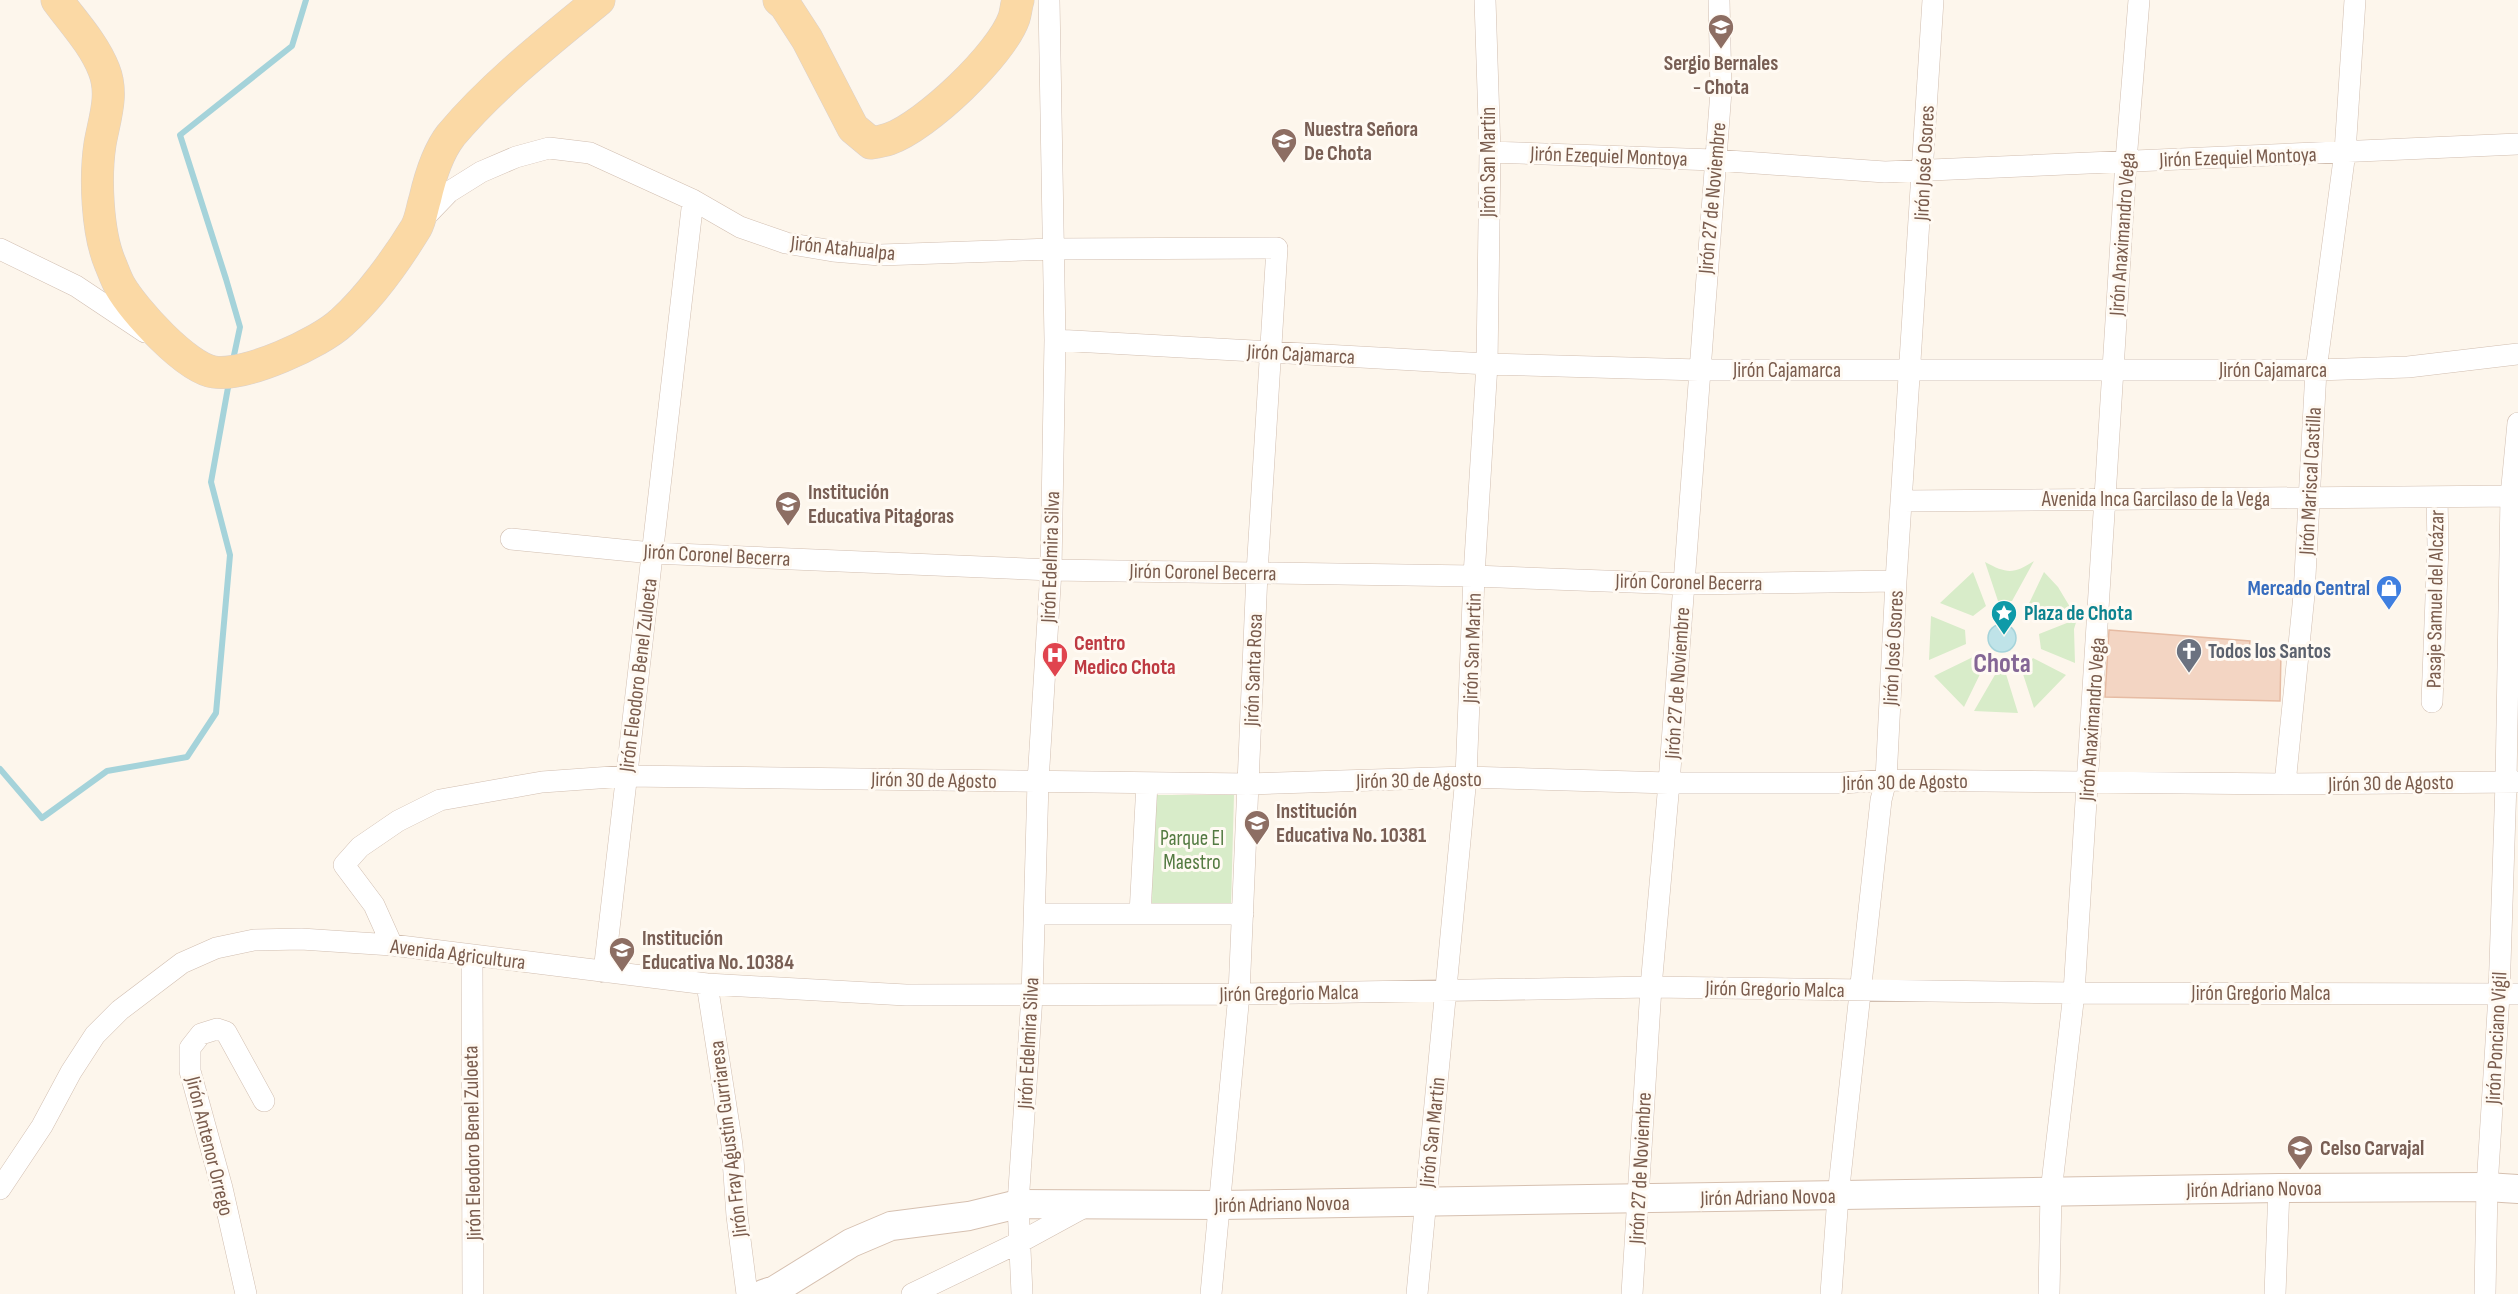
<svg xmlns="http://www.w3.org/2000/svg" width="2518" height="1294" viewBox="0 0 2518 1294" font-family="'Sofia Sans Condensed',sans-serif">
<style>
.green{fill:#d8ecc9}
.water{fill:#bfe3e8;stroke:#a5d3da;stroke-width:1.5}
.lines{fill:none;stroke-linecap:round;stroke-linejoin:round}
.stream{stroke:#a5d3da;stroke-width:6}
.building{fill:#f3d5c3;stroke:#e6bba3;stroke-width:1.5}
.street-casing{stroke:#d1beb0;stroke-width:22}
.secondary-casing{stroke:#d6c0b0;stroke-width:30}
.primary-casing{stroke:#dad1cd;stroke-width:33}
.street{stroke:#fff;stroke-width:21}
.secondary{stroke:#fff;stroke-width:28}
.primary{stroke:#fbd9a5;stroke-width:32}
.labels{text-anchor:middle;stroke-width:6;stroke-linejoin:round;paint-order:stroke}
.education-label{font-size:21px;font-weight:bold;fill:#785e54;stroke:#fffaf3;text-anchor:start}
.street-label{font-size:21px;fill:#7a5c4d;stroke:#fffaf3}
.shop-label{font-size:21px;font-weight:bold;fill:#366cbe;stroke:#fffaf3;text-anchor:end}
.culture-label{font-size:21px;font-weight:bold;fill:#0d838f;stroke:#fffaf3;text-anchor:start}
.health-label{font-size:21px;font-weight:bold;fill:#be3a42;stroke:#fffaf3;text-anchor:start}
.worship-label{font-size:21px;font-weight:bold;fill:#5b616d;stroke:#fffaf3;text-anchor:start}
.park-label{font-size:21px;fill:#537a41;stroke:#fffaf3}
.district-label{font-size:27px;font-weight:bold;fill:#846695;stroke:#fffaf3}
</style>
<rect width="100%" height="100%" fill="#fdf6ec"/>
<path class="green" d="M2034 561 2012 601H1998L1985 562C2007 574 2014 574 2034 561Z
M1973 572 1986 606 1973 616 1940 603Z
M2044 572 2058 587 2070 607 2033 618 2026 610Z
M1931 616 1965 630 1966 644 1929 660Z
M2077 619 2074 629 2075 663 2041 649 2039 634Z
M1973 657 1983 668 1964 707 1934 676Z
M2033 658 2066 675 2034 708 2022 671Z
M1996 673 2006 674 2018 713 1974 711Z
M1153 795H1234L1231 905H1152Z"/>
<path class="water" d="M1988 638a14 14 0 1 1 28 0a14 14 0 1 1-28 0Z"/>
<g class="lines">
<path class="stream" d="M233 360 240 327 226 279 180 135 292 46 306 0
M0 769 42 818 107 771 187 757 216 713 230 555 211 482 229 382"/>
</g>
<path class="building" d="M2109 630 2250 641 2249 651 2281 652 2280 701 2105 697Z"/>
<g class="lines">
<g class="street-casing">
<path id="street" d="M1490 152 1714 160 1885 172 2518 144
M422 220 449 192 481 172 516 157 549 148 590 153 693 200 740 227 786 243 833 251 880 255 1052 249 1277 248 1257 573 1239 994 1211 1294
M0 249 76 286 145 332
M1055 340 1487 364 1699 370H2316L2408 367 2518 354
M1902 501 2518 496
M511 539 652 553 1051 570 1474 576 1685 584 1896 581
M2432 702 2438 546 2437 497
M2285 784 2304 595 2316 370 2345 152 2355 0
M1035 914H1243
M1140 914 1147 783
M392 945 374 905 344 865 360 847 398 821 440 800 542 782 626 776 1248 784 1466 777 1669 783H1842L1886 780 2285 784 2518 782
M472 957 473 1294
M604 972 693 200
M707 984 732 1145 737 1216 747 1294
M0 1189 42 1126 71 1072 95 1035 120 1010 182 963 216 948 254 940 301 939 392 945 707 984 906 995 1239 994 1651 987 2074 993 2518 994
M246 1294 222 1188 190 1071V1048L201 1034 217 1029 226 1032 264 1101
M912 1294 1020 1242 1088 1205
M1022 1294 1018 1204 1032 996 1038 782 1051 570 1055 340 1049 0
M1417 1294 1466 777 1474 576 1487 364 1490 152 1485 0
M1632 1294 1651 987 1669 783 1721 91 1719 0
M1831 1294 1838 1196 1881 800 1886 780 1896 581 1933 0
M2049 1294 2051 1192 2074 993 2126 161 2139 0
M2275 1294 2279 1188
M2485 1294 2487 1187 2499 995 2506 782 2511 496 2518 423"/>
</g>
<g class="secondary-casing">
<path id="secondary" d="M763 1294 775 1290 851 1243 891 1226 969 1216 1018 1204 1219 1205 2279 1188 2487 1187 2518 1189"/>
</g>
<g class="primary-casing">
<path id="primary" d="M57 0C73 22 94 44 104 70 114 95 104 120 100 144 95 177 97 232 110 263 113 270 116 279 120 286 134 310 186 368 214 372 245 377 320 343 342 322 369 298 397 259 416 228 421 219 422 208 425 199 430 177 437 153 451 135 493 85 549 41 599 0
M779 0 785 5 807 39 853 128 871 143C877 142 883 141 889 139 926 126 1001 55 1014 18 1016 12 1016 6 1018 0"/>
</g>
<use href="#street" class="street"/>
<use href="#secondary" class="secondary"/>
<use href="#primary" class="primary"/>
</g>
<defs>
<g id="school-pin" transform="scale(1.35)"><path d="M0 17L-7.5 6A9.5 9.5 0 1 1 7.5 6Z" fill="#8d6e63" stroke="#fffaf3"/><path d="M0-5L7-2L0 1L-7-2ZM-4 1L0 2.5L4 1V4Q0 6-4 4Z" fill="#fff"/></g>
<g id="shop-pin" transform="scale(1.35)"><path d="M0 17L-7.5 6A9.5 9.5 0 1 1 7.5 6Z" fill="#3f7fe0" stroke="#fffaf3"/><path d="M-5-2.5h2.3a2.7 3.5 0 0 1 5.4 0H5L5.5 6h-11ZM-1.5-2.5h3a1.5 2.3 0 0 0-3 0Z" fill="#fff"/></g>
<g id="sight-pin" transform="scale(1.35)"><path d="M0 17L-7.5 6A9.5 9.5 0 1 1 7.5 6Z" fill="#0f9aa8" stroke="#fffaf3"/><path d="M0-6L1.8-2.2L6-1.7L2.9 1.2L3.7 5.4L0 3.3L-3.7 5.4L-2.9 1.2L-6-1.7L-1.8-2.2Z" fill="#fff"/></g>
<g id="church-pin" transform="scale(1.35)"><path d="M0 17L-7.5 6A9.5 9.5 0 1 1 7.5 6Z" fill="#6b7280" stroke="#fffaf3"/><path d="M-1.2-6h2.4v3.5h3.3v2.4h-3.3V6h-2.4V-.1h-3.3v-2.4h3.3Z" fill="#fff"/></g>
<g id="hospital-pin" transform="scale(1.35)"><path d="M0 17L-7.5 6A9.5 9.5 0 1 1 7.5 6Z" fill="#e0444e" stroke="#fffaf3"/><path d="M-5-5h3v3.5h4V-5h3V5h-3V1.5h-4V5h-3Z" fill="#fff"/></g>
</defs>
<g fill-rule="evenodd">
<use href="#school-pin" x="1721" y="27"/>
<use href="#school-pin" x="1284" y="141"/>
<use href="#school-pin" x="788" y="504"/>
<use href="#shop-pin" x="2389" y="588"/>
<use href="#sight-pin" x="2004" y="613"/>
<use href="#church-pin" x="2189" y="651"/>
<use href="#hospital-pin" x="1055" y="655"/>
<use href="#school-pin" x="1257" y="823"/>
<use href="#school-pin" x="622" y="950"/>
<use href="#school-pin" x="2300" y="1148"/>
</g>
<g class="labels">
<g class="education-label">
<text x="1721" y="70" text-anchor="middle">Sergio Bernales<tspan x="1721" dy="24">- Chota</tspan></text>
<text x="1304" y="136">Nuestra Señora<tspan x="1304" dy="24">De Chota</tspan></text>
<text x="808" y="499">Institución<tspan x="808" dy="24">Educativa Pitagoras</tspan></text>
<text x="1276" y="818">Institución<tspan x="1276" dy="24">Educativa No. 10381</tspan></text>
<text x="642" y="945">Institución<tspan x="642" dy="24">Educativa No. 10384</tspan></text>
<text x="2320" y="1155">Celso Carvajal</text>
</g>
<g class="street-label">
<text transform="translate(1609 156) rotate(2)" y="7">Jirón Ezequiel Montoya</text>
<text transform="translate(2238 157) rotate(-2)" y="7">Jirón Ezequiel Montoya</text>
<text transform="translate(1488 162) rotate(-90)" y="7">Jirón San Martin</text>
<text transform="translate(1924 163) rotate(-87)" y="7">Jirón José Osores</text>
<text transform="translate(1712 198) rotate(-85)" y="7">Jirón 27 de Noviembre</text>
<text transform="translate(2122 234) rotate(-86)" y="7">Jirón Anaximandro Vega</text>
<text transform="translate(843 248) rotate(6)" y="7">Jirón Atahualpa</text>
<text transform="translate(1301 354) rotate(3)" y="7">Jirón Cajamarca</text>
<text x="1787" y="377">Jirón Cajamarca</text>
<text x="2273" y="377">Jirón Cajamarca</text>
<text transform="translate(2310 481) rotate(-87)" y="7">Jirón Mariscal Castilla</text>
<text x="2156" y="506">Avenida Inca Garcilaso de la Vega</text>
<text transform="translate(717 555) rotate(3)" y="7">Jirón Coronel Becerra</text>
<text transform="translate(1050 557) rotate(-88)" y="7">Jirón Edelmira Silva</text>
<text transform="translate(1203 572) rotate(1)" y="7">Jirón Coronel Becerra</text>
<text transform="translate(1689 582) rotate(1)" y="7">Jirón Coronel Becerra</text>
<text transform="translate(2435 599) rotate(-89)" y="7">Pasaje Samuel del Alcázar</text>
<text transform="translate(1472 648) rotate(-88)" y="7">Jirón San Martin</text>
<text transform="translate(1893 648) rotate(-87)" y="7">Jirón José Osores</text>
<text transform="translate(1253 670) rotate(-88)" y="7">Jirón Santa Rosa</text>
<text transform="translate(638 675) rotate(-83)" y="7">Jirón Eleodoro Benel Zuloeta</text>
<text transform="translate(1677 683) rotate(-86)" y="7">Jirón 27 de Noviembre</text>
<text transform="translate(2092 719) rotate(-86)" y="7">Jirón Anaximandro Vega</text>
<text transform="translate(934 780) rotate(1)" y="7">Jirón 30 de Agosto</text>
<text transform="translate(1419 780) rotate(-1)" y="7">Jirón 30 de Agosto</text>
<text transform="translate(1905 782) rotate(-1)" y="7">Jirón 30 de Agosto</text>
<text transform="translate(2391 783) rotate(-1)" y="7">Jirón 30 de Agosto</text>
<text transform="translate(458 954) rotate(7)" y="7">Avenida Agricultura</text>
<text transform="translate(1775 989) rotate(1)" y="7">Jirón Gregorio Malca</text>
<text transform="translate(1289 993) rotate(-1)" y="7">Jirón Gregorio Malca</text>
<text x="2261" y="1000">Jirón Gregorio Malca</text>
<text transform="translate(2496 1038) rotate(-87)" y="7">Jirón Ponciano Vigil</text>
<text transform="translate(1028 1043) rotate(-87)" y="7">Jirón Edelmira Silva</text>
<text transform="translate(1432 1132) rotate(-84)" y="7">Jirón San Martin</text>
<text transform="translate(728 1139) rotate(-97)" y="7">Jirón Fray Agustin Gurriaresa</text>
<text transform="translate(472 1143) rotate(-91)" y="7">Jirón Eleodoro Benel Zuloeta</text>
<text transform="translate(210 1146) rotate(76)" y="7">Jirón Antenor Orrego</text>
<text transform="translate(1640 1168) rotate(-87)" y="7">Jirón 27 de Noviembre</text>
<text transform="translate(2254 1189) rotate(-1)" y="7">Jirón Adriano Novoa</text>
<text transform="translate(1768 1197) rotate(-1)" y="7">Jirón Adriano Novoa</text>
<text transform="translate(1282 1204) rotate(-1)" y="7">Jirón Adriano Novoa</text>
</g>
<g class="shop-label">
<text x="2370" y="595">Mercado Central</text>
</g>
<g class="culture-label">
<text x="2024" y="620">Plaza de Chota</text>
</g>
<g class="health-label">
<text x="1074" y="650">Centro<tspan x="1074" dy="24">Medico Chota</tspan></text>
</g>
<g class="worship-label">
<text x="2208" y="658">Todos los Santos</text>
</g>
<g class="park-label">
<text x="1192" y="845">Parque El<tspan x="1192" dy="24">Maestro</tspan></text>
</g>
<g class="district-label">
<text x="2002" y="672">Chota</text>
</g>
</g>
</svg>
